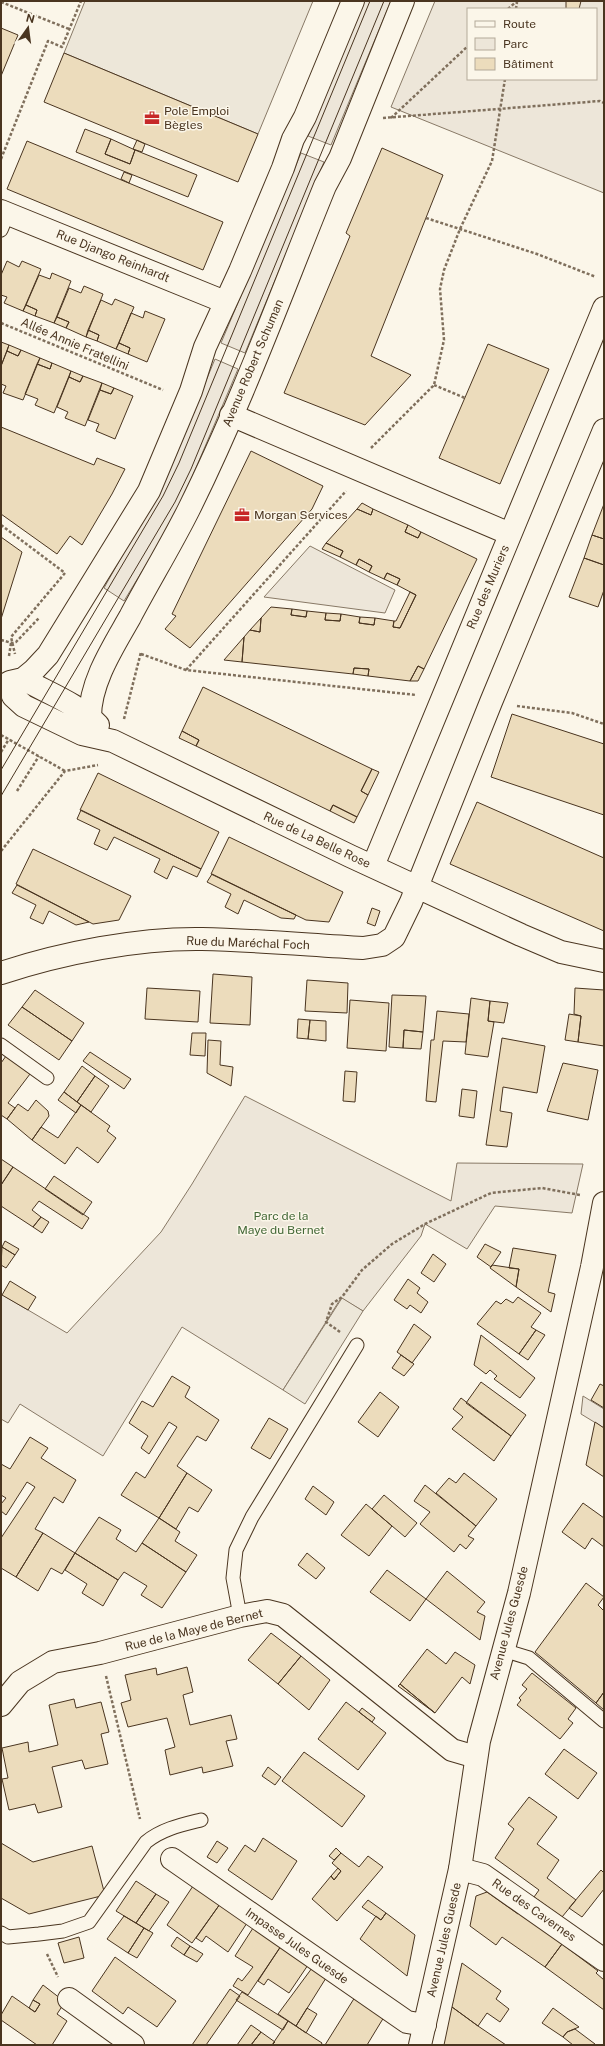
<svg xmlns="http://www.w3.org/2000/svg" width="605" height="2046" viewBox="0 0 605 2046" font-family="'Public Sans',sans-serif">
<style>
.green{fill:#ede6d9;stroke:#887966;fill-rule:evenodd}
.parking{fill:#ede7d9;stroke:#887966}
.building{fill:#ecdcbc;stroke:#4a3520}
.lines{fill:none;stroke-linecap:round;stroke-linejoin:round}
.lane-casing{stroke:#4a3520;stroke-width:15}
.street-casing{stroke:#4a3520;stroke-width:24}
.secondary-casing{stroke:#4a3520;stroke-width:24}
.path{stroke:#7f6f5c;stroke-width:2.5;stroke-dasharray:3 2;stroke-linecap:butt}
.lane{stroke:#fbf6e9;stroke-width:13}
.street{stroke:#fbf6e9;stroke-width:22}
.secondary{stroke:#fbf6e9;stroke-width:22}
.tram{stroke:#4a3520;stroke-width:1}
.labels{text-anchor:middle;stroke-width:3;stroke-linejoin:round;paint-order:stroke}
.poi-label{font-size:12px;fill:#4a3520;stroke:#fbf6e9;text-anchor:start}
.street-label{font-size:12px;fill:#4a3520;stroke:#fbf6e9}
.park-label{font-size:12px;fill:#436837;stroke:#fbf6e9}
</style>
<rect width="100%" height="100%" fill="#fbf6e9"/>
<path class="green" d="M364 1H391L331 145 308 136Z
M435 1H604V193L391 107ZM468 9H596V79H468Z
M301 153 324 162 245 353 221 343Z
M215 359 238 369 184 496 155 550 124 601 104 588C146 515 183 438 215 359Z
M310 546 395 590 385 613 264 597Z
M245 1096 451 1201 457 1163 583 1164 572 1213 495 1206 467 1249 425 1224 421 1236 363 1311 341 1298 283 1390 182 1327 103 1456 20 1404 8 1423 1 1419V1294L67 1333 161 1232 192 1184Z
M583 1396 604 1409V1428L581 1414Z"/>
<path class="parking" d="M85 1H313L258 134 64 53Z
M342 1298 363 1311 305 1404 283 1390Z"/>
<path class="building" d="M566 1H581L579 9H566Z
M1 28 18 35 1 76Z
M64 53 258 134 238 182 44 102Z
M85 129 111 139 105 154 130 164 135 150 197 175 188 197 76 152Z
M111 139 135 150 130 164 105 154Z
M137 140 145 144 142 152 133 149Z
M27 141 223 222 203 270 7 189Z
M382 148 443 175 371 356 411 375 365 425 284 393 350 236 346 233Z
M124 172 132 175 129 183 121 179Z
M7 261 19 267 22 261 41 269 23 311 4 303 7 297 1 295V275Z
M52 273 71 281 54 323 35 316 37 310 26 305 39 275 50 279Z
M84 286 103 294 86 337 66 328 69 322 57 317 69 288 81 293Z
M115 299 134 307 116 349 97 341 99 335 88 330 101 300 112 305Z
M26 305 37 310 35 316 23 311Z
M145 311 165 319 147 362 128 354 130 348 119 343 131 313 143 318Z
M57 317 69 322 66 328 54 323Z
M88 330 99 335 97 341 86 337Z
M1 342 9 345 1 366Z
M119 343 130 348 128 354 116 349Z
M488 344 549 369 500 484 439 458Z
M9 345 21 350 18 356 7 351Z
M21 350 40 358 23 400 3 393 6 386 1 384V366L7 351 18 356Z
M40 358 52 363 50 369 37 364Z
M52 363 71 371 54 413 35 405 38 399 25 394 37 364 50 369Z
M71 371 83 376 80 382 69 377Z
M83 376 102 383 85 426 65 418 68 412 57 407 69 377 80 382Z
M102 383 114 388 111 394 100 390Z
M114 388 133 396 115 439 96 431 99 424 88 420 100 390 111 394Z
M1 427 94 465 97 458 125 469 112 494 82 545 70 536 57 554 1 514Z
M251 451 323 486 312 509 190 648 165 629 176 616 172 614Z
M362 503 373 509 371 515 357 509Z
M604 504V539L592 535Z
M357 509 371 515 373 509 408 525 405 532 418 538 421 532 477 559 424 669 418 666 410 681 368 676 369 669 354 668 353 674 242 662 244 637 250 630 260 632 261 618 271 607 292 609 291 615 306 617 307 611 326 613 325 620 340 621 341 614 360 617 359 623 374 625 375 618 394 621 393 627 400 628 416 595 397 585 400 579 387 573 384 579 369 572 372 566 359 559 356 565 340 557 343 551 326 543Z
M408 525 421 532 418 538 405 532Z
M592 535 604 539V565L584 558Z
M1 537 22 552 1 619Z
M326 543 343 551 340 557 322 549Z
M584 558 604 565V590L598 607 569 597Z
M359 559 372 566 369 572 356 565Z
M387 573 400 579 397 585 384 579Z
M410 592 416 595 400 628 393 627 394 621H396Z
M292 609 307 611 306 617 291 615Z
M326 613 341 614 340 621 325 620Z
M360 617 375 618 374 625 359 623Z
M261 618 260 632 250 630Z
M244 637 242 662 224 660Z
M418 666 424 669 418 681H410Z
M354 668 369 669 368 676 353 674Z
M203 687 372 769 361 791 368 795 357 817 333 805 330 811 196 746 199 740 182 731Z
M512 714 604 744V815L491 777Z
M182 731 199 740 196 746 179 738Z
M372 769 379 772 368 795 361 791Z
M98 773 219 832 201 869 80 810Z
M477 802 604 858V931L450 864Z
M333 805 357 817 354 823 330 811Z
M81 810 201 869 197 877 173 866 167 879 154 872 160 859 114 837 107 850 94 844 100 830 77 819Z
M229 837 343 892 329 922 306 920 211 874Z
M33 849 131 896 119 920 93 924 16 884Z
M212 874 296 915 294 919 281 918 244 900 238 914 225 907 231 894 207 882Z
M17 885 89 922 76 925 49 911 43 924 30 918 36 905 12 893Z
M372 908 380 911 375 926 367 923Z
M213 974 252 977 250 1025 210 1023Z
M307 980 348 983 347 1013 305 1011Z
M147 988 200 991 198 1022 145 1019Z
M575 988 604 990V1046L578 1042 581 1016 574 1014Z
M35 990 84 1023 72 1041 22 1007Z
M392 995 426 996 423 1032 404 1030 403 1048 389 1047Z
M471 998 490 1001 488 1021 494 1022 488 1057 465 1054Z
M350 1000 389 1003 386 1051 347 1048Z
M490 1001 508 1003 504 1023 488 1021Z
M22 1007 72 1041 59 1060 8 1025Z
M437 1011 469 1014 466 1042 443 1041 436 1102 426 1101 431 1040H434Z
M569 1014 581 1016 578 1042 565 1040Z
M298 1019 310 1020 308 1039 297 1038Z
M310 1020 326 1021V1041L308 1039Z
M404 1030 423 1032 421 1049 403 1048Z
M192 1033H206L205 1056 190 1055Z
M502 1038 545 1046 537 1093 503 1087 500 1111 512 1113 507 1147 486 1145Z
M208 1040 221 1041 220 1065 233 1067 231 1086 207 1073Z
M90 1052 131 1079 124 1089 83 1061Z
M6 1056 30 1074 8 1103 15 1108 7 1119 1 1115V1063Z
M563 1063 598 1070 588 1120 547 1111Z
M82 1066 95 1076 77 1102 64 1092Z
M345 1071 357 1072 355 1102 343 1101Z
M95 1076 109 1086 91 1112 77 1102Z
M462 1089 477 1091 474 1118 459 1116Z
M64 1092 81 1105 76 1113 58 1100Z
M36 1100 48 1111 49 1116 32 1140 7 1119 18 1104 28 1111Z
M81 1105 110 1126 107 1131 116 1138 98 1163 77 1147 65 1164 32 1140 41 1127 58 1138Z
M1 1159 13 1167 1 1185Z
M13 1167 89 1218 82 1229 39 1201 32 1210 41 1217 33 1227 1 1206V1185Z
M54 1176 92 1202 83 1215 45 1189Z
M41 1217 49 1222 42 1233 33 1227Z
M5 1241 19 1249 15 1255 2 1247Z
M485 1244 501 1252 491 1267 477 1257Z
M2 1247 15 1255 6 1268 1 1265Z
M513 1248 556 1255 548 1292 555 1294 551 1312 516 1287 519 1269 509 1268Z
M433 1254 446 1264 434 1282 421 1273Z
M492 1265 519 1269 516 1287 490 1268Z
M408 1279 420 1288 417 1293 428 1302 421 1313 410 1305 407 1309 394 1300Z
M10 1281 36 1297 28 1310 2 1295Z
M518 1297 541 1313 531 1327 536 1330 519 1354 477 1324 496 1301 501 1304 506 1299 513 1303Z
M414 1324 431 1337 412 1363 397 1352Z
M536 1330 545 1335 528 1360 519 1354Z
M481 1335 535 1378 520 1398 494 1379 497 1376 490 1370 486 1374 474 1365Z
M401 1355 414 1364 404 1376 392 1368Z
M172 1376 190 1387 185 1397 219 1420 206 1441 197 1436 177 1466 187 1473 159 1518 121 1495 136 1472 145 1478 177 1427 169 1422 149 1454 141 1448 148 1436 129 1423 142 1401 153 1407Z
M481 1382 526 1415 511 1436 466 1403Z
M600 1384 604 1386V1408L591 1400Z
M380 1392 399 1407 378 1437 358 1422Z
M461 1398 511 1436 494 1461 452 1429 463 1417 453 1409Z
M269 1418 288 1429 270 1459 251 1448Z
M595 1422 604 1428V1477L586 1465Z
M30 1437 48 1448 41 1458 76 1480 63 1503 54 1497 35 1529 43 1533 16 1577 1 1568V1538L35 1487 27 1482 6 1515 1 1511V1504L6 1498 1 1495V1464L10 1469Z
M187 1473 212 1490 198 1512 189 1507 176 1529 159 1518Z
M464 1473 497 1499 476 1526 436 1493 449 1478 456 1483Z
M425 1485 476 1526 468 1536 474 1539 466 1549 460 1544 454 1552 420 1524 430 1512 414 1501Z
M313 1486 334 1502 326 1515 305 1499Z
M384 1495 417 1523 405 1537 372 1509Z
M583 1503 604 1518V1547L592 1538 585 1549 562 1532Z
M366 1504 392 1526 369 1556 341 1535Z
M99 1517 121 1530 116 1539 136 1552 142 1543 186 1572 162 1608 141 1595 147 1586 124 1572 118 1580 75 1553Z
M159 1518 180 1532 175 1541 197 1555 186 1572 142 1543Z
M43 1533 75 1553 62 1574 51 1568 38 1591 16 1577Z
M75 1553 118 1580 103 1606 82 1593 87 1584 65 1570Z
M307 1553 325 1568 316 1579 298 1565Z
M387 1570 426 1599 410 1621 370 1592Z
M447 1571 485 1602 477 1612 485 1616 480 1640 426 1599Z
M586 1583 604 1597 598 1605 604 1611V1692L596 1703 535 1652Z
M271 1633 301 1656 278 1684 248 1660Z
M427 1649 446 1664 455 1652 475 1665 470 1684 462 1677 435 1713 400 1684Z
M301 1656 330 1680 309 1710 278 1684Z
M187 1667 193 1692 183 1695 190 1725 231 1715 237 1739 226 1741 233 1766 203 1773 202 1767 170 1775 165 1750 175 1747 167 1718 128 1727 121 1703 131 1700 125 1675 156 1668 157 1675Z
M532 1673 576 1708 568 1719 573 1723 560 1739 517 1705 521 1700 519 1698 527 1689 522 1685Z
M400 1684 435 1713 398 1686Z
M604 1692V1710L596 1703Z
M74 1699 76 1708 101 1702 109 1732 101 1734 108 1764 85 1769 82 1760 52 1767 62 1807 38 1813 35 1804 9 1810 2 1779 8 1778 2 1748 28 1742 29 1752 58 1745 49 1705Z
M346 1702 386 1733 358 1770 318 1739Z
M362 1708 375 1718 372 1722 359 1712Z
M564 1749 597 1773 578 1799 545 1774Z
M304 1752 365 1796 342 1827 282 1781Z
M268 1767 281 1777 275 1785 262 1776Z
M529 1797 557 1817 537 1844 559 1860 547 1878 576 1900 562 1917 534 1897 539 1890 495 1858 514 1829 508 1824Z
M263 1838 297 1861 272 1900 228 1870 245 1845 255 1852Z
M217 1841 228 1848 217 1863 207 1857Z
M1 1843 33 1862 92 1846 105 1895 29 1914 1 1898Z
M336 1848 341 1853 334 1860 329 1856Z
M341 1853 359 1867 368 1856 383 1867 337 1921 312 1899 331 1876 334 1880 341 1871 332 1863Z
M338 1868 341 1871 334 1880 331 1876Z
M601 1870 604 1873V1889L582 1917 569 1908Z
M136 1881 156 1894 136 1923 116 1911Z
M193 1886 220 1904 192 1943 167 1925Z
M487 1892 518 1914 520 1912 562 1944 545 1967 502 1937 496 1945 470 1926 476 1896Z
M156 1894 169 1902 149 1931 136 1923Z
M368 1900 386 1913 381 1920 362 1907Z
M220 1904 247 1923 228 1952 206 1936 202 1942 196 1938Z
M386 1913 415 1935 407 1976 360 1939 376 1916 381 1920Z
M124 1916 144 1928 128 1953 107 1939Z
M144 1928 153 1933 137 1958 128 1953Z
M253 1928 281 1946 248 1995 233 1986 238 1978 242 1981 253 1967 235 1956Z
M79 1937 84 1958 64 1963 58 1943Z
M177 1937 190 1946 184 1955 171 1946Z
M562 1944 598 1971 596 1973 604 1980V2010L545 1967Z
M190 1946 203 1954 197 1962 184 1955Z
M281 1946 308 1965 289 1993 268 1979 264 1985 258 1981Z
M115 1957 176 2001 157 2027 128 2007 123 2014 92 1991Z
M462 1963 501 1991 496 1999 509 2009 500 2022 487 2013 478 2026 452 2007Z
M312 1968 326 1978 296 2026 278 2014Z
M43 1985 65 2002 57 2014 67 2021 52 2045H37L1 2020V2015L12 1996 35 2012 40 2004 33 2000Z
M230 1989 240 1996 206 2045H192Z
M242 1992 288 2021 283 2030 236 2000Z
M355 1997 384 2017 367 2045H325Z
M33 2000 40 2004 35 2012 29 2008Z
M452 2007 478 2026 506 2045H444Z
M307 2008 317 2014 306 2033 296 2026Z
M553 2008 579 2027 567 2032 563 2037 542 2023Z
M288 2021 322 2043 321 2045H272Z
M251 2025 261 2032 251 2045H237Z
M575 2029 595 2044 594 2045H573L563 2037 567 2032Z
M261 2032 275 2042 272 2045H251Z"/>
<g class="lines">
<g class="lane-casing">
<path id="lane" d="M1 230 8 213
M1 1045 47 1078
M240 1616 233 1578 236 1550 252 1517 357 1345
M503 1650 529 1658 604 1721
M1 1933 8 1937 39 1934 63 1931 89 1922 146 1842C162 1829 181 1825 201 1820"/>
</g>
<g class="street-casing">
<path id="street" d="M1 211 225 302
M231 415 510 534
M23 679 34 670 48 655 149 491 191 391 205 347 240 271 283 168 293 139 305 117 353 1
M10 682 23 679C48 693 78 704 98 725
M8 683 13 696 24 706 82 734 113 741 350 856 521 935 561 952 604 961
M90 717C90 682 113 647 130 617 149 581 171 545 189 509 241 404 281 294 325 186L340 158 403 1
M373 866 604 308
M1 973C62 953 138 938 202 939 255 940 309 945 363 948L382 945 394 937 411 902 491 702 604 430
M1 1705 20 1682 53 1662 100 1653 240 1616 267 1611 283 1615 452 1750 476 1757
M172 1859 407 2022 425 2025
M460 1869 483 1875 604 1960
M69 1999 133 2045"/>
</g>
<g class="secondary-casing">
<path id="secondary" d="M420 2045 460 1869 479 1741 519 1593 592 1267 604 1203"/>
</g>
<path class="path" d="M1 2 69 29
M508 9 517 1
M516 9 517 2
M383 118 600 101 604 103
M391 118 468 46
M1 159 48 41 62 47 81 1
M426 218 537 254 596 277
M1 323 163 390
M434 385 465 398
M371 448 434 385 444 340 440 289 444 270 460 229 492 161 505 79
M1 525 65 573 11 637 15 654
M1 640 12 643 16 642 39 618
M141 654 186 670 416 695
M9 656 11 643
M186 670 346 491
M517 706 572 713 604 724
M124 719 141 652
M1 735 65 771
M1 752 9 739
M17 791 39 756
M1 851 65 771 98 765
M340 1332 326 1322 332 1304 342 1297 362 1270 392 1244 425 1224 491 1193 542 1188 580 1195
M106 1676 140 1819
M47 1954 58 1977"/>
<use href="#lane" class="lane"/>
<use href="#street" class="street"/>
<use href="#secondary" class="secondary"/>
<path class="tram" d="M1 770 163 496 179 463 370 1
M1 796 175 502 191 469 384 1"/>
</g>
<defs>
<g id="office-bare" transform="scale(1.2)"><path d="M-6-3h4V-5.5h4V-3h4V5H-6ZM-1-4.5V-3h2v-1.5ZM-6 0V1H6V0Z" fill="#c62828" stroke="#fbf6e9" stroke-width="2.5" paint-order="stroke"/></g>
</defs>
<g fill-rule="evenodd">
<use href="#office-bare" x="152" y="118"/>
<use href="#office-bare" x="242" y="515"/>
</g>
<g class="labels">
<g class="poi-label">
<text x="164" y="115">Pole Emploi<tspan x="164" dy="14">Bègles</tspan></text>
<text x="254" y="519">Morgan Services</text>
</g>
<g class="street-label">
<text transform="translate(113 256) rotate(22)" y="4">Rue Django Reinhardt</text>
<text transform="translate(75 344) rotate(23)" y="4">Allée Annie Fratellini</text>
<text transform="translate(253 363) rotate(-67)" y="4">Avenue Robert Schuman</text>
<text transform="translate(488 587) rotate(-67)" y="4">Rue des Muriers</text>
<text transform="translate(317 840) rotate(25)" y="4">Rue de La Belle Rose</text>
<text transform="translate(248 943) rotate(2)" y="4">Rue du Maréchal Foch</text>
<text transform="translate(509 1623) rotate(-75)" y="4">Avenue Jules Guesde</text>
<text transform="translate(194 1630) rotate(-14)" y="4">Rue de la Maye de Bernet</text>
<text transform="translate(534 1910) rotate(35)" y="4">Rue des Cavernes</text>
<text transform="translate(444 1940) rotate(-77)" y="4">Avenue Jules Guesde</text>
<text transform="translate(297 1946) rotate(35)" y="4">Impasse Jules Guesde</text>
</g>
<g class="park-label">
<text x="281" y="1220">Parc de la<tspan x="281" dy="14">Maye du Bernet</tspan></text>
</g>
</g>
<rect width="605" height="2046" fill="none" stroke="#4a3520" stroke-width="4"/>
<rect x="467" y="8" width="130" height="72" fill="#fbf6e9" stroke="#b4a999"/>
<rect x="475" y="21" width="20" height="6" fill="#fbf6e9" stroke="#b4a999"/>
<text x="503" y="28" font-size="12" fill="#4a3520">Route</text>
<rect x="475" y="38" width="20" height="12" fill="#ede6d9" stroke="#b4a999"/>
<text x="503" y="48" font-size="12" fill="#4a3520">Parc</text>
<rect x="475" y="58" width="20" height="12" fill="#ecdcbc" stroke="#b4a999"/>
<text x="503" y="68" font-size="12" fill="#4a3520">Bâtiment</text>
<g transform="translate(28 28) rotate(14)" stroke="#fbf6e9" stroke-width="3" paint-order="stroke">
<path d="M0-3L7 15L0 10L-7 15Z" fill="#4a3520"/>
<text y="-6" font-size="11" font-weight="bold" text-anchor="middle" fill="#4a3520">N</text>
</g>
</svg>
